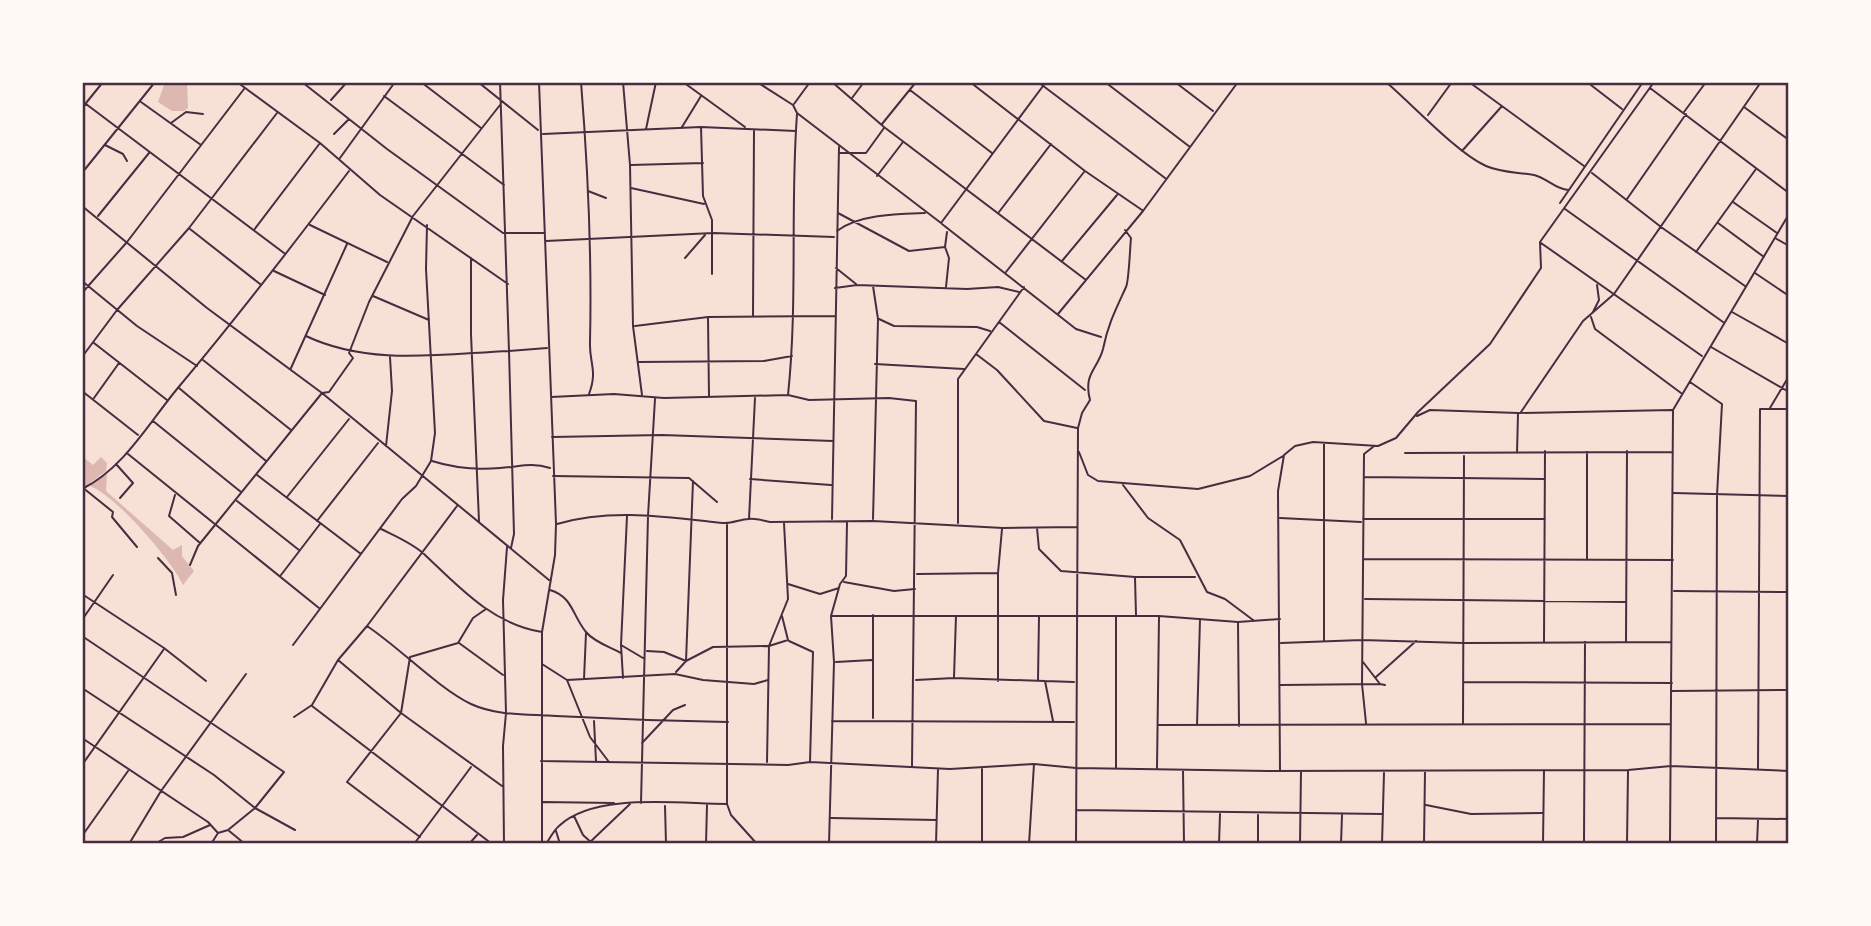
<svg xmlns="http://www.w3.org/2000/svg" width="1871" height="926" viewBox="0 0 1871 926" font-family="Quicksand,sans-serif">
<style>
.water{fill:#dcb8b0}
.lines{fill:none;stroke-linecap:round;stroke-linejoin:round}
.minor{stroke:#4a2c40;stroke-width:2}
.tertiary{stroke:#4a2c40;stroke-width:2}
.neatline{fill:none;stroke:#4a2c40;stroke-width:2.5}
</style>
<rect width="100%" height="100%" fill="#f7e1d7"/>
<path class="water" d="M165 82H187L188 108 184 111H172L158 102Z
M82 456 93 465 101 457 107 463 106 471 86 486 82 484Z
M107 474 106 491 173 550 182 545V556L194 571 183 585C171 559 115 495 90 486Z"/>
<g class="lines">
<path class="minor" d="M237 82 320 143 380 195 508 284
M302 82 387 149 503 233H545
M421 82 481 128
M478 82 538 130
M500 82 509 351 547 348
M539 82 556 524 555 555 542 632V844
M581 82C588 169 592 255 590 342 589 363 598 370 589 394
M623 82 630 165 633 326 642 395
M683 82 745 127
M832 82 884 127 1086 280
M970 82 1085 171 1142 210
M1038 82 1165 178
M1105 82 1190 147
M1175 82 1213 111
M1386 82C1413 105 1457 153 1486 166 1502 173 1518 172 1534 175 1547 178 1556 190 1569 190
M1469 82 1584 166
M1587 82 1622 109
M1786 82 1789 93
M1650 88 1789 193
M910 90 992 153
M384 96 504 185
M852 98 864 82
M331 100 347 82
M141 102 201 145
M86 104 284 253
M794 104 810 82
M1744 107 1789 140
M82 108 103 82
M1684 112 1706 82
M1428 115 1452 82
M171 123 186 112 203 114
M882 124 916 82
M682 127 701 96
M701 127 703 196 712 220V274
M646 129 656 82
M334 134 349 119
M543 134 701 127 796 131
M105 145 123 154 127 161
M1462 151 1502 106
M839 153H866L884 128
M340 158 395 82
M631 165 703 163
M82 173 155 82
M1592 173 1661 227 1745 286
M877 176 903 142
M631 188 704 204
M588 191 606 198
M1627 199 1686 114
M1733 202 1777 233
M1560 203 1643 82
M82 206 207 308 322 393 549 580
M1565 209 1723 322
M999 212 1051 144
M838 213 909 251 945 247
M98 216 149 153
M1718 223 1764 257
M942 224 1076 329 1101 337
M310 225 387 262
M190 229 260 284
M254 230 320 143
M837 231C859 214 899 214 925 213
M1775 238 1789 246
M546 241 713 233 834 237
M1541 243 1702 356
M1696 252 1756 169
M471 258V334L479 521
M685 258 705 235
M1062 261 1117 195
M836 268 856 284
M274 271 325 295
M1006 272 1084 172
M1755 273 1789 296
M82 281 137 326 197 366
M873 286 878 319 873 519
M946 287 949 258 945 247 947 232
M835 288 857 285 967 289 998 287 1019 292
M82 293 127 242 244 89
M373 296 429 320
M1593 312 1599 300 1597 285
M1732 312 1789 344
M1058 314 1143 211 1238 82
M753 316 754 130
M1591 317 1595 329 1681 393
M708 318 709 396
M879 319 894 326 977 327 990 331
M999 322 1085 390
M635 326 708 317 835 316
M306 336C369 366 441 354 509 351L514 534 511 548
M94 343 167 400
M1711 347 1789 392
M976 354 997 370 1044 421 1077 428
M82 357 117 310 189 228 277 113
M203 360 291 430
M638 362 764 361 792 356
M875 364 964 369
M291 368 347 244
M1690 382 1722 404 1717 495 1716 844
M179 388 266 461
M82 391 138 435
M788 395C798 301 790 207 797 114
M551 397 614 394 664 398 788 395 809 400 889 398 916 401 912 766
M94 398 119 363
M1770 408 1789 376
M1521 412 1583 321 1614 294 1761 82
M1417 416 1430 410 1518 413 1672 410
M153 421 241 492
M552 437 662 435 833 441
M386 446 392 391 390 357
M1079 452 1088 475 1098 481 1198 489 1250 476 1283 456
M1405 453 1673 452
M1517 453 1518 414
M128 454 319 608
M432 461C454 468 477 470 500 468 519 467 531 462 550 468
M116 464 133 483 120 498
M257 475 361 554
M553 476 689 478 717 502
M1364 477 1544 479
M750 479 831 485
M1123 485 1148 518 1180 540 1207 592 1225 599 1253 620
M82 487 113 512 112 517 137 547
M82 489C123 469 149 423 177 389 237 318 293 245 349 171
M1674 493 1789 496
M175 495 169 516 200 543
M287 497 349 419
M237 501 299 550
M1280 518 1361 522
M749 519 755 398
M832 519 839 147
M1363 519H1545
M317 521 378 443
M958 523V379L1024 287
M557 524C611 508 667 517 723 523 732 524 740 519 749 519 756 518 764 521 770 522L873 521 1003 528 1077 527
M727 525V804L731 815 757 844
M1037 528 1039 549 1061 571 1135 577H1195
M381 529C395 536 412 543 424 554 459 587 492 624 542 632
M158 558 172 573 176 595
M1363 559 1673 560
M1587 559V452
M190 565 198 546 215 525 322 393 329 392 353 358 349 353 369 302 413 216 500 105
M917 574 998 573
M281 575 320 524
M1135 578 1136 615
M844 582 894 591 915 589
M788 584 820 594 839 588
M550 590C573 597 572 615 586 632 594 642 610 647 621 653
M1674 591 1789 592
M82 594 164 648 206 681
M1365 599 1626 602
M873 615V718
M831 616H1159L1238 622 1280 619
M1116 616V768
M82 620 113 575
M1238 623 1239 726
M367 626C400 648 438 688 471 704 497 716 527 714 556 716 613 719 670 721 728 722
M82 636 284 772 255 808 295 830
M1324 640V443
M789 641 813 652 810 762
M1544 641 1545 451
M1626 641 1627 451
M459 643 503 675
M1281 643 1362 640 1463 643 1671 642
M293 645 402 499 416 486 431 461 435 433 426 269 427 225
M621 645 643 658
M647 651 664 652 686 661 713 647 769 646 788 640 782 616
M338 660 401 713 502 786
M836 662 872 660
M1363 662 1380 684 1385 685
M542 664 567 680 590 737 609 762
M676 672 686 661 693 481
M954 677 956 616
M1376 677 1416 641
M623 678 621 645 627 516
M584 679 586 633
M567 680 675 674 703 680 754 684 768 680
M916 680 954 678 1074 682
M1038 680 1039 616
M998 681V573L1002 529
M1045 681 1053 721
M1464 682 1672 683
M1280 685 1380 684
M82 688 214 775 255 808 228 830
M1672 691 1789 690
M312 706 492 844
M294 717 312 705 338 660 367 626 457 506
M594 721 596 761
M832 721 1074 722
M1366 723 1362 684 1364 454 1373 447
M1463 723 1464 456
M1158 725 1671 724
M1197 725 1200 619
M82 738 208 822 218 833
M642 743 673 710 685 705
M541 761 788 765 810 762 950 769 1034 764 1076 768 1268 771 1628 770 1671 766 1789 771
M767 762 769 646 788 599 784 523
M82 765 164 649
M1157 768 1159 617
M1758 769 1760 409H1789
M1183 770 1184 844
M1280 770 1278 491 1284 455 1295 446 1313 442 1378 446 1396 438 1418 412 1490 344 1541 268 1540 242 1654 82
M543 802 614 803
M641 803 648 516 655 399
M1426 805 1471 814 1542 813
M665 806 666 844
M1077 810 1383 814
M574 816 583 835 593 844
M831 818 936 820
M1716 818 1789 819
M556 831 560 844
M82 836 128 771
M420 837 347 782 401 713 410 657 458 643 473 618 486 609
M129 844 161 791 246 674
M155 844 165 838 183 837 210 825
M211 844 218 833 228 830 245 844
M414 844 471 767
M469 844 477 835
M504 844 503 746 506 713 503 600 507 547
M546 844C550 838 554 830 559 826 594 792 680 804 726 804
M588 844 630 804
M706 844 707 805
M829 844 834 662 831 616 840 584 846 576 847 523
M936 844 938 769
M982 844V769
M1029 844 1034 764
M1076 844 1078 428 1082 413 1090 400C1083 373 1098 369 1103 349 1108 324 1116 309 1126 287 1129 281 1130 247 1131 238L1125 230
M1219 844 1220 814
M1258 844V815
M1300 844 1301 771
M1341 844 1342 815
M1382 844 1384 773
M1424 844 1425 771
M1543 844 1544 770
M1584 844 1585 642
M1627 844 1628 771
M1670 844 1673 410 1789 214
M1757 844 1758 820"/>
<path class="tertiary" d="M757 82 793 105 797 113 941 223 1046 82"/>
</g>
<rect width="1871" height="926" fill="none" stroke="#fffaf5" stroke-width="168"/>
<rect x="84" y="84" width="1703" height="758" class="neatline"/>
</svg>
